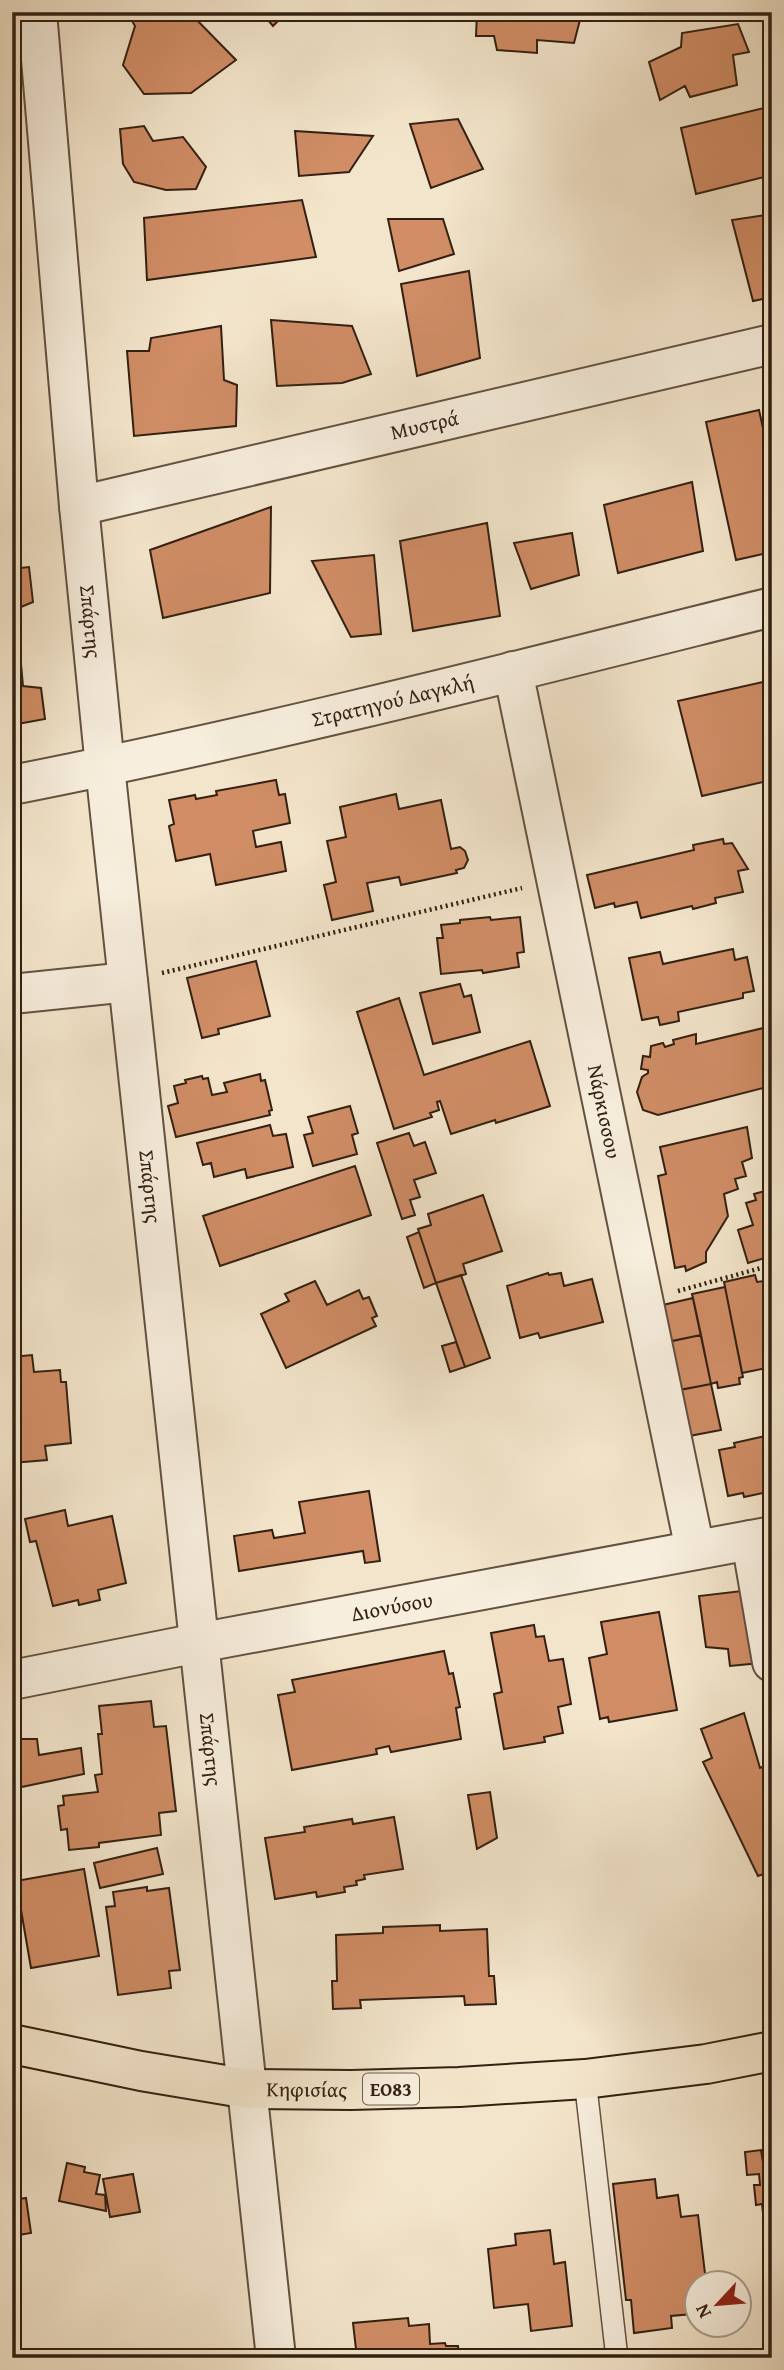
<svg xmlns="http://www.w3.org/2000/svg" width="784" height="2370" viewBox="0 0 784 2370" font-family="'Gentium Book Plus',serif">
<style>
.building{fill:#d08d66;stroke:#332012;stroke-width:2}
.lines{fill:none;stroke-linecap:round;stroke-linejoin:round}
.lane-casing{stroke:#635140;stroke-width:24}
.street-casing{stroke:#635140;stroke-width:42}
.primary-casing{stroke:#332012;stroke-width:42}
.path{stroke:#332012;stroke-width:4.5;stroke-dasharray:2 3.5;stroke-linecap:butt}
.lane{stroke:#f7eedd;stroke-width:21}
.street{stroke:#f7eedd;stroke-width:38}
.primary{stroke:#f3e5cb;stroke-width:38}
.labels{text-anchor:middle;stroke-width:6;stroke-linejoin:round;paint-order:stroke}
.shield{fill:#f7eedd;stroke:#6e5e4f;stroke-width:2}
.shield-label{font-size:19px;font-weight:bold;fill:#332012}
.street-label{font-size:21px;fill:#332012;stroke:#f7eedd}
</style>
<rect width="100%" height="100%" fill="#f3e5cb"/>
<filter id="stains"><feTurbulence type="fractalNoise" baseFrequency=".00286" numOctaves="4"/><feColorMatrix values="0 0 0 0 .2 0 0 0 0 .09 0 0 0 0 .02 0 0 0 .5 -.17"/></filter>
<radialGradient id="worn" r=".72"><stop offset=".6" stop-color="#630" stop-opacity="0"/><stop offset="1" stop-color="#630" stop-opacity=".3"/></radialGradient>
<path class="building" d="M127 12H189L236 60 191 93 144 94 123 65 135 26Z
M261 12H287L273 26Z
M477 12H582L574 43 537 40V53L497 50 494 36H476Z
M738 24 749 52 733 55 737 85 690 97 685 86 660 100 649 62 681 47 682 33Z
M772 106V175L696 194 681 128Z
M458 119 483 169 431 188 410 124Z
M144 126 153 141 183 137 206 167 196 189 166 190 134 182 123 164 120 129Z
M295 131 373 136 349 172 299 176Z
M302 200 316 257 147 280 144 218Z
M772 214V297L753 301 732 220Z
M388 219H443L454 254 399 271Z
M469 271 480 358 417 376 401 284Z
M271 320 352 326 371 374 342 383 277 386Z
M221 326 224 380 237 385 236 426 134 436 127 351H149L151 338Z
M759 410 772 468V552L736 560 706 422Z
M692 482 703 551 618 573 604 505Z
M271 507 270 593 163 618 150 550Z
M487 523 500 616 413 631 400 541Z
M572 533 579 575 531 589 514 543Z
M374 555 381 634 351 637 312 561Z
M29 567 33 602 16 609 23 686 41 688 45 719 12 725V569Z
M772 680V780L702 796 678 701Z
M276 780 279 795 285 794 290 823 253 831 256 847 281 842 286 871 216 885 210 854 176 861 169 826 174 824 169 800 195 795 196 799 217 795 216 791Z
M396 794 399 809 441 800 451 849 460 847 465 851 468 860 464 868 456 870 457 873 401 885 399 877 367 883 373 911 332 920 324 885 336 882 327 841 346 837 340 807Z
M723 839 724 844 732 843 748 869 738 871 743 892 715 898 716 903 693 909 692 906 641 918 637 902 615 907 614 903 595 908 587 875 694 850 693 845Z
M490 917 491 920 520 917 524 952 517 953 519 967 483 973 482 970 441 974 437 938H443L441 925 460 923V920Z
M733 949 735 960 747 957 754 991 743 993V998L678 1012 679 1021 660 1025 658 1017 642 1020 629 958 660 952 663 964Z
M256 961 270 1016 218 1029 219 1034 202 1038 187 978Z
M460 984 464 997 471 995 480 1032 433 1044 420 993Z
M399 998 424 1075 530 1041 550 1106 496 1123 495 1120 451 1134 440 1101 437 1102 439 1110 430 1113 432 1117 394 1129 357 1012Z
M772 1026V1090L767 1087 658 1115 643 1110 637 1092 642 1077 648 1073V1070L641 1069 643 1056 650 1057 651 1046 663 1043 665 1047 674 1044 673 1040 696 1034V1044Z
M260 1074 261 1081 265 1080 272 1110 269 1111 270 1115 176 1137 168 1106 178 1103 174 1086 186 1083 185 1080 202 1076 203 1079 208 1078 212 1095 227 1092 224 1083Z
M350 1106 358 1133 352 1135 357 1154 313 1166 304 1135 313 1133 308 1117Z
M270 1125 273 1136 286 1134 293 1167 247 1178 245 1169 214 1177 211 1163 203 1165 197 1143Z
M747 1127 752 1158 742 1162 746 1176 735 1179 738 1189 724 1194 728 1216 706 1252V1262L686 1271 685 1266 675 1268 658 1176 666 1174 660 1147Z
M409 1133 414 1146 425 1142 436 1173 414 1180 420 1197 410 1200 415 1215 402 1219 377 1143Z
M355 1166 371 1215 220 1266 203 1216Z
M772 1189V1256L748 1263 738 1230 753 1225 746 1203 756 1200 754 1194Z
M483 1195 502 1251 463 1264 466 1274 436 1283 418 1229 431 1225 428 1214Z
M419 1232 436 1283 424 1288 407 1237Z
M548 1273 549 1275 561 1273 564 1286 592 1279 603 1322 540 1338 538 1333 520 1338 507 1286Z
M461 1275 490 1358 465 1367 436 1283Z
M755 1275 757 1282 772 1280V1367L742 1373 724 1282Z
M315 1281 327 1305 359 1290 363 1299 369 1297 377 1316 372 1318 376 1326 286 1368 261 1314 289 1301 285 1294Z
M725 1287 743 1377 739 1378 740 1384 718 1388 717 1382 711 1384 692 1294Z
M693 1298 701 1335 662 1343 654 1307Z
M701 1335 711 1384 679 1390 668 1342Z
M456 1342 465 1367 450 1372 442 1346Z
M32 1355 34 1372 60 1370 61 1382H66L71 1443 45 1446 47 1460 12 1463V1357Z
M711 1384 721 1430 684 1437 675 1391Z
M770 1435 772 1491 744 1497 743 1493 728 1496 719 1450 735 1447 734 1443Z
M369 1491 380 1561 365 1563 363 1551 239 1571 234 1536 272 1530 274 1538 305 1533 299 1502Z
M65 1510 68 1526 112 1516 126 1583 98 1590 100 1600 79 1605 78 1600 53 1606 36 1541 30 1542 25 1519Z
M750 1590 760 1663 730 1666 728 1649 706 1647 699 1596Z
M659 1612 677 1710 609 1722 608 1717 600 1719 589 1658 607 1654 601 1622Z
M534 1625 536 1637 544 1636 549 1661 563 1659 571 1704 558 1707 563 1733 544 1737 545 1742 504 1749 494 1694 502 1692 491 1633Z
M444 1651 449 1674 453 1673 460 1707 456 1708 461 1739 391 1752 389 1746 376 1749 377 1754 292 1770 278 1695 295 1692 292 1680Z
M151 1701 154 1727 166 1726 176 1811 159 1813 161 1835 99 1843V1847L69 1850 67 1829 61 1830 58 1806 64 1805 63 1796 98 1792 95 1775 102 1774 98 1734H102L99 1706Z
M744 1713 760 1768 768 1765 772 1777V1871L758 1876 703 1762 712 1758 701 1729Z
M12 1722 18 1739H37L39 1755 81 1748 84 1774 12 1789Z
M490 1792 497 1838 477 1849 468 1795Z
M394 1817 403 1869 364 1875 365 1879 356 1881 357 1885 344 1887 345 1892 317 1897 316 1892 275 1899 265 1838 305 1832 304 1827 352 1819 353 1824Z
M157 1848 163 1874 100 1888 94 1863Z
M84 1869 99 1956 31 1968 16 1881Z
M147 1887V1891L169 1888 180 1970 169 1971 171 1988 118 1995 106 1907 115 1906 113 1892Z
M440 1925V1931L487 1929 489 1976H494L496 2004 465 2005 464 1996 360 2000 361 2008 333 2009 332 1981H337L336 1935 383 1933V1927Z
M761 2150 763 2162 772 2161V2221L764 2222 762 2204 756 2205 754 2185H760L759 2174 747 2175 745 2152Z
M67 2163 85 2167 84 2172 100 2175 96 2194 105 2195 106 2211 59 2201Z
M133 2174 140 2212 110 2217 103 2179Z
M655 2179 657 2198 678 2195 681 2217 698 2215 706 2282H696V2292H691L693 2314 671 2316 672 2328 634 2333 631 2300H626L613 2184Z
M26 2198 31 2233 12 2236V2200Z
M550 2230 554 2264 565 2262 572 2326 531 2331 528 2304 494 2308 488 2249 516 2245 515 2234Z
M408 2318 409 2326 429 2324 430 2344 445 2343 446 2346H458L459 2358H357L353 2323Z"/>
<g class="lines">
<g class="lane-casing">
<path id="lane" d="M585 2079 617 2358"/>
</g>
<g class="street-casing">
<g id="street">
<path id="s1" d="M37 12 79 506 105 767 276 2358"/>
<path id="s2" d="M79 506 772 344"/>
<path id="s3" d="M513 671 695 1550"/>
<path id="s4" d="M12 785C267 735 520 670 772 607"/>
<path d="M12 994 128 982"/>
<path d="M751 1540 772 1662"/>
<path id="s5" d="M12 1680 198 1643 772 1536"/>
</g>
</g>
<g class="primary-casing">
<g id="primary">
<path id="s6" d="M12 2044 141 2071 249 2089 351 2090 459 2087 585 2079 706 2064 772 2051"/>
</g>
</g>
<path class="path" d="M162 973 522 888
M678 1291 772 1265"/>
<use href="#lane" class="lane"/>
<use href="#street" class="street"/>
<use href="#primary" class="primary"/>
</g>
<g class="labels">
<rect class="shield" x="363" y="2073.5" width="56" height="31" rx="5"/>
<g class="shield-label">
<text x="391" y="2096">ΕΟ83</text>
</g>
<g class="street-label">
<text dy="7" stroke="none"><textPath href="#s2" startOffset="355">Μυστρά</textPath></text>
<text dy="7" stroke="none"><textPath href="#s1" startOffset="612">Σπάρτης</textPath></text>
<text dy="7" stroke="none"><textPath href="#s4" startOffset="390">Στρατηγού Δαγκλή</textPath></text>
<text dy="7" stroke="none"><textPath href="#s3" startOffset="450">Νάρκισσου</textPath></text>
<text dy="7" stroke="none"><textPath href="#s1" startOffset="1180">Σπάρτης</textPath></text>
<text dy="7" stroke="none"><textPath href="#s5" startOffset="387">Διονύσου</textPath></text>
<text dy="7" stroke="none"><textPath href="#s1" startOffset="1746">Σπάρτης</textPath></text>
<text dy="7" stroke="none"><textPath href="#s6" startOffset="299">Κηφισίας</textPath></text>
</g>
</g>
<rect width="784" height="2370" fill="none" stroke="#f3e5cb" stroke-width="42"/>
<rect x="14" y="14" width="756" height="2342" fill="none" stroke="#332012" stroke-width="3.5"/>
<rect x="21" y="21" width="742" height="2328" fill="none" stroke="#332012" stroke-width="2"/>
<g transform="translate(718 2304) rotate(244)"><circle r="33" fill="#f7eedd" stroke="#a99c8c" stroke-width="2"/>
<path d="M0-5L12 26L0 18L-12 26Z" fill="#8f2418"/>
<text y="-10" font-size="19" font-weight="bold" text-anchor="middle" fill="#332012">N</text>
</g>
<rect width="100%" height="100%" filter="url(#stains)"/>
<rect width="100%" height="100%" fill="url(#worn)"/>
</svg>
